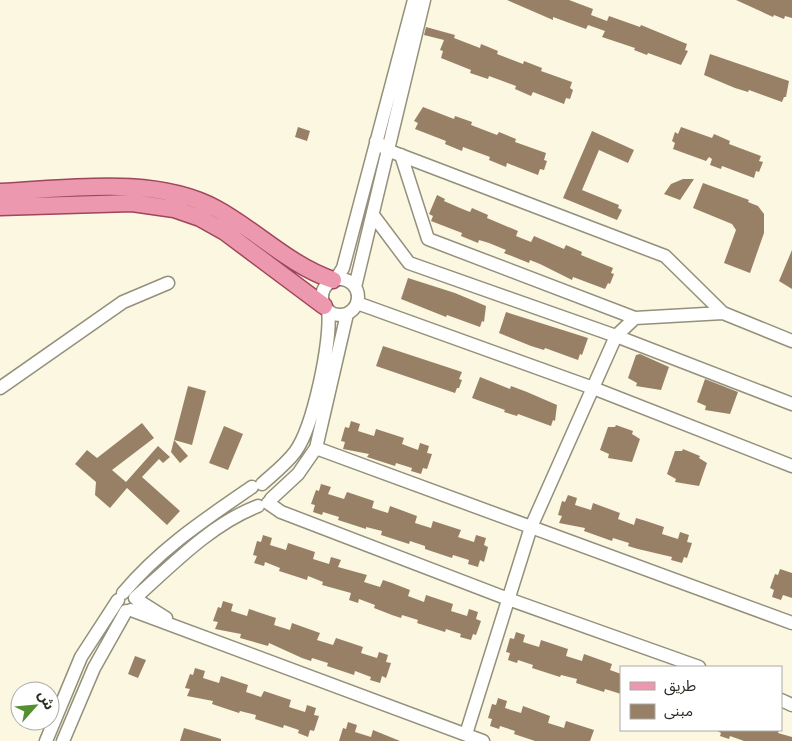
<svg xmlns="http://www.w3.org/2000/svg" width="792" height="741" viewBox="0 0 792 741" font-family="'Source Sans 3','Noto Sans Arabic',sans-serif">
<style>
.building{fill:#988067}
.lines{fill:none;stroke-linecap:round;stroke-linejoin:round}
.minor-casing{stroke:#93907b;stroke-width:15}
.major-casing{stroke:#a0455a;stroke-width:19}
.minor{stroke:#fff;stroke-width:12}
.major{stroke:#ec98ae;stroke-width:16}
</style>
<rect width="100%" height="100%" fill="#fbf7e1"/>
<path class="building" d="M507 0H569L593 9 591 15 607 21 609 16 640 27 641 25 687 44 685 50 688 51 681 65 648 53 647 55 634 50 635 48 602 37 605 31 588 25 586 29 553 17V20Z
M736 0H792V18L785 16 784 19 774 15 773 17Z
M426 27 455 35 454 38 480 48 481 44 498 51 497 54 523 64 524 61 542 68 541 71 572 82 570 88 573 90 570 99 566 98 564 104 533 92 531 96 515 89 516 86 489 76 488 79 470 73 471 70 441 58 443 51 440 50 444 40 424 35Z
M710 54 789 81 786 97H784L782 102 749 90 748 92 735 88 704 75Z
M423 107 454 119 455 116 472 122 471 125 497 135 499 132 516 139 515 142 546 153 544 160 547 161 544 170 540 169 538 175 507 163 506 167 489 160 490 157 463 147 462 151 445 144 446 141 415 129 418 123 414 121Z
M298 127 310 131 307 141 295 137Z
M681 127 712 138 714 134 730 141 729 144 761 156 759 161 763 162 759 172 756 171 754 178 722 166 721 169 710 165 712 159 709 157 706 161 673 149 675 143 672 141 675 132 678 134Z
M592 131 634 150 628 163 599 150 582 190 619 205 618 208 622 210 617 220 563 198Z
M683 179H694L680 200 664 194 671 184Z
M703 183 749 200 748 202 758 206 764 214V233L750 273 724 263 736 230 732 224 693 208Z
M437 195 445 199 444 201 460 208 470 212 472 208 488 215 487 218 518 231 516 236 531 242 534 236 564 249 566 245 582 252 581 255 613 268 611 273 614 274 610 284 608 283 605 289 573 277 572 280 540 264 530 260 529 263 504 253 506 250 489 243 479 240 478 243 461 236 462 233 431 221 433 216 429 214Z
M792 250V289L779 281Z
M408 278 455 293 486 306 484 322 482 321 480 327 447 315 446 317 401 299Z
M506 312 588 338 582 355 580 354 578 360 545 348 544 350 531 346 499 333Z
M383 346 462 372 459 379 462 380 459 388H457L455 393 376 366Z
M640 354 669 367 661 390 636 386 637 383 628 378 636 355Z
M480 377 510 389 511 386 527 392 557 405 555 421 553 420 551 426 518 414 517 416 504 412 505 410 472 398Z
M705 379 738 392 730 414 705 410 706 406 697 402Z
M188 386 206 391 192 445 174 440Z
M351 421 360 424 358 431 374 436 376 429 404 438 402 444 418 450 420 443 429 446 427 453 432 454 427 469 423 468 421 474 411 471 412 468 396 463 395 466 367 457 369 454 343 449 345 442 341 441 345 427 349 428Z
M142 423 154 438 112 470 126 482 158 446 170 457 163 463 159 459 142 477 180 511 167 525 127 488 110 508 95 495 96 482 75 464 87 450 97 458Z
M616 425 633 431 632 434 640 439 632 462 608 458 609 454 600 450 608 427H615Z
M224 426 243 434 228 470 209 463Z
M174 440 188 456 180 463 171 452Z
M683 449 700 456 699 458 707 463 699 486 675 482 676 479 667 474 675 451H682Z
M321 484 331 487 328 494 344 499 347 492 374 501 372 508 388 513 390 506 417 516 415 523 431 528 433 521 461 530 458 537 474 542 476 535 486 538 484 545 488 547 484 562 480 560 478 567 468 564 469 560 453 555 452 558 425 549V546L410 541 409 544 381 535 382 531 366 527V529L338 520 339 517 323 512 322 515 313 512 315 505 311 504 316 490 319 491Z
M568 495 577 498 575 505 591 510 593 503 620 513 618 519 634 525 636 518 646 521 664 527 662 534 678 539 680 532 689 535 687 542 692 543 687 558 684 557 682 563 671 560 672 557 638 549 628 546 629 543 613 538 612 541 584 531 585 528 559 523 562 516 558 515 562 501 565 502Z
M263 535 272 538 270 545 286 550 288 543 315 552 313 559 329 564 331 557 341 560 338 567 367 575 364 582 380 587 383 580 392 583 410 590 408 596 424 602 426 595 453 604 451 611 467 616 469 609 478 612 476 619 481 621 476 635 473 634 471 640 460 637 461 634 446 629 445 632 417 623 418 620 402 615 401 618 392 615 374 608 375 605 359 599 358 603 349 600 351 593 322 585 323 582 308 576 307 580 279 571 280 568 265 562 264 566 254 563 257 556 253 555 257 541 261 542Z
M780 569 792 573V598L783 595 781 600 772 597 774 590 770 588 775 574 778 575Z
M223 601 233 604 231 611 247 616 249 609 276 618 274 625 290 630 292 623 320 633 317 640 333 645 336 638 363 647 361 653 377 658 379 652 388 655 386 662 391 663 386 678 382 676 380 683 370 680 371 677 355 671 354 675 327 666 328 663 312 658 311 661 302 658 269 643 268 646 240 638 241 634 215 629 218 622 213 621 218 607 221 608Z
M516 632 525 635 523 642 539 647 541 640 568 649 566 656 582 661 584 654 612 664 610 670 621 674V694L605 689 604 692 576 683 577 679 561 675 560 677 532 668 533 665 518 660 517 663 508 660 510 653 506 652 510 638 514 639Z
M135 656 146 660 138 678 128 674Z
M195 668 205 671 203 678 219 683 221 676 248 685 246 692 261 697 264 691 291 700 289 707 305 712 307 705 316 708 314 715 319 716 314 731 310 730 308 737 298 733 299 730 284 725 283 728 255 719 256 715 240 711 239 713 212 704 213 701 187 696 190 689 185 688 190 674 193 675Z
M498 698 507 701 505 708 521 713 523 706 550 716 548 723 564 728 566 721 594 730 590 741H535L514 734 515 731 500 726 499 729 490 726 492 719 488 718 492 704 496 705Z
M348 722 357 725 355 732 371 737 373 730 400 741H339L343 728 346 729Z
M184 728 221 739V741H180Z
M716 730H779L778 733 792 737V741H744L730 736 729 739 720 736 721 733Z"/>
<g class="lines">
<g class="minor-casing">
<path id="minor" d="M376 141 387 150 665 256 723 313
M401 155 428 239 635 318
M373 215 409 263 616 336 792 404
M322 297a18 18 0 1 1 36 0a18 18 0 1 1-36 0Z
M336 279 343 268 414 0
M355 287 424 0
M357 303 593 388 792 466
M0 388 123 302 168 283
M316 448 792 623
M262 484C273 474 286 464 295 452 313 428 332 340 328 310
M271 499 298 474 316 448 347 314
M268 503 281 512 508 599 699 667
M123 593C161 548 204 520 252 487
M135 598C172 565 211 524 258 506
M136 599 166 618
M131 610 483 741
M781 700 792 705
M466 734 531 527 616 336 635 318 723 313 792 341
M46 741 81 657 118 600
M63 741 94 668 126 611"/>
</g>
<g class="major-casing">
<path id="major" d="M0 192C68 189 155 175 217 209 257 231 289 265 333 280
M0 207 132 203 174 209 200 218 225 232 324 306"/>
</g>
<use href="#minor" class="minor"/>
<use href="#major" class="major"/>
</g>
<rect x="620" y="666" width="162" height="65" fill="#ffffff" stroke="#abaaa7"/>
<rect x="630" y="682" width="25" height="8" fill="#ec98ae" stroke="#abaaa7"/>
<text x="664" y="691" font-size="15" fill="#2c2b22">طريق</text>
<rect x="630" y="704" width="25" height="15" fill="#988067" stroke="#abaaa7"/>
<text x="664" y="716" font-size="15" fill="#2c2b22">مبنى</text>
<g transform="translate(35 706) rotate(63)"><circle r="24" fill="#ffffff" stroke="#abaaa7"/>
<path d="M0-4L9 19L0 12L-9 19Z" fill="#54902e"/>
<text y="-8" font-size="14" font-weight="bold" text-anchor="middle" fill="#2c2b22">ش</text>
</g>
</svg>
